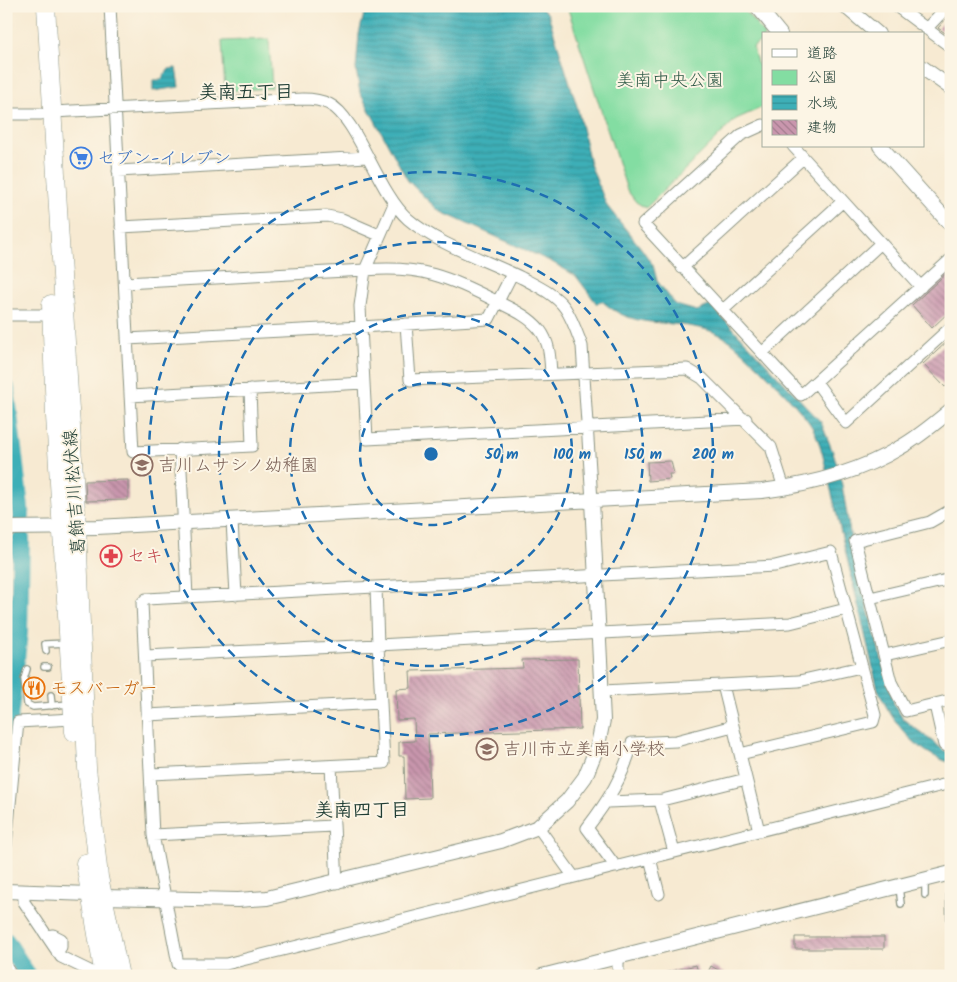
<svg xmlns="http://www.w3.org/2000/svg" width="957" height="982" viewBox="0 0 957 982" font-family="Kalam,'Klee One',sans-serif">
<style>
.green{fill:#83dda2;stroke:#518d6b}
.water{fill:url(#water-rules);stroke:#2e7676}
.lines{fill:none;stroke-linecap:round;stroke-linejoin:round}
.river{stroke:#3eafb7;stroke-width:18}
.building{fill:url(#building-back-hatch)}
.service-casing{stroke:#8b9483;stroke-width:8}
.minor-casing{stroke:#8b9483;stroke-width:13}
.tertiary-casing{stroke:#8b9483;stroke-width:16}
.primary-casing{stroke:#8b9483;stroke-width:19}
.service{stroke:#fff;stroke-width:5.5}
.minor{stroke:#fff;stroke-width:11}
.tertiary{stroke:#fff;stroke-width:14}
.primary{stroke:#fff;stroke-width:18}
.ring{fill:none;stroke:#1f6fb2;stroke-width:2.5;stroke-dasharray:9 6}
.labels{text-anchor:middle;stroke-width:4;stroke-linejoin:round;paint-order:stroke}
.park-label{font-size:18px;fill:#335d4a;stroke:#fcf5e5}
.shop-label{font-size:18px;fill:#366cbe;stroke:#fcf5e5;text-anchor:start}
.education-label{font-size:18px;fill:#785e54;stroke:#fcf5e5;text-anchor:start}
.street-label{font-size:18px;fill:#1f3d34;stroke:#fcf5e5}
.health-label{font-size:18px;fill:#be3a42;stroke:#fcf5e5;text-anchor:start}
.food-label{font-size:18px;fill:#c56008;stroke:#fcf5e5;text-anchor:start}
.neighbourhood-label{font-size:19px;font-weight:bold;fill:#1f3d34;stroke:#fcf5e5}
.centre{fill:#1f6fb2;stroke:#fcf5e5;stroke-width:2.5}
.ring-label{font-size:15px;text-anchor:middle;font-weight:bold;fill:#1f6fb2;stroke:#fcf5e5;stroke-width:4;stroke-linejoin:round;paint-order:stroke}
</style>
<defs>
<pattern id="water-rules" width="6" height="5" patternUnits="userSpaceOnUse" patternTransform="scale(1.25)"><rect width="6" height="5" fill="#3eafb7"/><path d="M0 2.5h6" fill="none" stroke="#339096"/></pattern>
<pattern id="building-back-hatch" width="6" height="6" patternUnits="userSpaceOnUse" patternTransform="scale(1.25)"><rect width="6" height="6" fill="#c996ad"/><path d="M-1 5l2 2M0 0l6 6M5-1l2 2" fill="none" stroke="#a37c8e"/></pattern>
</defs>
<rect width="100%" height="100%" fill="#fcf5e5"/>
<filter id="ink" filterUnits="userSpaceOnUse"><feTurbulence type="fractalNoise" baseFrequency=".02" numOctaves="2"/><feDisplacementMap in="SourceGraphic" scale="10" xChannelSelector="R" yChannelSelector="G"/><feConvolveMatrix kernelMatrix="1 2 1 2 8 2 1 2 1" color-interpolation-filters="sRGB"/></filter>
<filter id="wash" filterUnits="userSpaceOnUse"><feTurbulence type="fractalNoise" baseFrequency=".0096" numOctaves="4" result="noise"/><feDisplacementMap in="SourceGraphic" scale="20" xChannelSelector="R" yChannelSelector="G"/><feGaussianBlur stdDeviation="1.12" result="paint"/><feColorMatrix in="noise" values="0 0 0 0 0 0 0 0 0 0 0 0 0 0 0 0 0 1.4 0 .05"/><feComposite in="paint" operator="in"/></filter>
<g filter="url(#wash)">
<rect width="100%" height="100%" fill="#f7ead2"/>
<path class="green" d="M567 6H741L764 34 763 39 753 47 757 63 763 70V107L736 119 646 208 636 202 627 190Z
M269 39 272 88 225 91 222 41Z"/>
<path class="water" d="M366 6H540L548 14 577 106 590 164 607 206 641 248 653 265 657 281 676 305 697 311 711 305 821 422 834 455 842 485 855 562 894 704 903 719 945 751 951 752V763C915 752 892 722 878 690L824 460C821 449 818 437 812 427 799 406 750 356 730 341 720 334 710 330 699 328 662 319 632 329 602 301L597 304 576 276 552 262 439 211 408 181 360 93 356 69 359 34Z
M176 68 179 87 153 91V80H161L169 69Z"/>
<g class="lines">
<path class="river" d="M6 388 21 517
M6 744 19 633 21 539
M6 941 28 976"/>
</g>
<g id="blocks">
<path class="building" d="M947 18 951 22V37L938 28Z
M951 269V310L932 328 912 305Z
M951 338V382L945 387 923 364Z
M671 461 674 474H669L670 479 648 481 647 462Z
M128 480V500L86 501 85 481Z
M578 659 580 729 428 734 430 798 405 799 404 756H399V742L415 741 414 719 397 720 396 689 411 688 410 671 523 668 522 660Z
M795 937H884V949H795Z
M696 965 699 976H664V973Z
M711 966 729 976H706Z"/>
</g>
</g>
<g filter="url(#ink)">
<use href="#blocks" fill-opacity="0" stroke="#8b9483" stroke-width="1"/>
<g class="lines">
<g class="service-casing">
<path id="service" d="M46 651 45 644 67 643
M44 667H48
M27 669 24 679 27 704 33 707 70 704
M51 695 52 706
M949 875 951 972
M899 886 901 904
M925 895V879"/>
</g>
<g class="minor-casing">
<path id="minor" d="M110 6 133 452 252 446 250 389
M896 6 951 47
M926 29 948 6
M53 112 303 99C313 99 321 100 329 104 357 117 378 193 408 219 438 245 486 260 522 278 537 286 555 294 565 308 573 320 577 333 582 346L592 501
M6 114H41
M763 125 741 135 643 224 801 395 951 259
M793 146 921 287
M118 171 367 157
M121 227 327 216 342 219 379 235
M682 268 803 158
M512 274 489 319 361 327 360 306 365 270C422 265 447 277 496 301 512 309 529 316 540 330 550 343 550 358 551 374
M125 283 365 270 394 204
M723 310 843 201
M6 315H52
M406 324 410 380 687 369 702 378 771 447 784 488
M127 339 361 327 367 439 746 419
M762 353 881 243
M816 382 846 423 951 327
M130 396 363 383
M180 449 187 597
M951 510 930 522 855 541 891 682 906 711 951 700
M232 521 236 595
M870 598 951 579
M885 655 951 640
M145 656 378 645 376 587
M723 685 740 754 873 722 875 715 831 552 775 566 146 599 142 603 153 835 178 964H226L951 783
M603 691 799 681 861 667
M381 703 378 645 790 623 846 609
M935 705 944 745 951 747
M147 715 381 703 384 763 151 774
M740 754 759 831
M331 766 337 883
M660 801 674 852
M607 802 662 800 746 779
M538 827 574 877
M153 835 333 826
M6 845 18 722 73 719
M650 858 659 894
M616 867 587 828C607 802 624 776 632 743L676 741 733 726
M24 891V902L61 957 94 973 103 971
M47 936 53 935 61 939V947L57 952
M618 957V976
M6 967 12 976"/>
</g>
<g class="tertiary-casing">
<path id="tertiary" d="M757 6 780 34
M845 6 878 34
M923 68 951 88
M880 146 951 225
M6 528 97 527 762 491C809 485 860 472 901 447 919 437 935 423 951 410
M6 891 89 894
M103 897 238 900 267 898 501 841 538 827 567 801 585 777 598 745 603 720 592 501
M542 976 951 873"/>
</g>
<g class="primary-casing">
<path id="primary" d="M46 6 77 528 87 768 99 877 120 976
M51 304 55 416 74 732
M85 863 104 976"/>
</g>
<use href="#service" class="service"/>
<use href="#minor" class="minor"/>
<use href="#tertiary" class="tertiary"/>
<use href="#primary" class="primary"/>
</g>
</g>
<g class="ring">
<circle cx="431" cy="454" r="71"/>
<circle cx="431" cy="454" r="141"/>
<circle cx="431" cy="454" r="212"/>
<circle cx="431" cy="454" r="282"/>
</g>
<defs>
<g id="supermarket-ring" transform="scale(1.125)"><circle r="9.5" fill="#fcf5e5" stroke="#3f7fe0" stroke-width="1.5"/><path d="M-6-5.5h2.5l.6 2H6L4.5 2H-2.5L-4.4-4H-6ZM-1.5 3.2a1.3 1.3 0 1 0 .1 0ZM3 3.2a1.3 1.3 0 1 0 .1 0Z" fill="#3f7fe0"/></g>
<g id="school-ring" transform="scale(1.125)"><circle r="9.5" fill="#fcf5e5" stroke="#8d6e63" stroke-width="1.5"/><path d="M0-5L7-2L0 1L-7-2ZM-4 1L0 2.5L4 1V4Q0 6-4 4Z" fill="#8d6e63"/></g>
<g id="pharmacy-ring" transform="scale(1.125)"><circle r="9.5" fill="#fcf5e5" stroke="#e0444e" stroke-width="1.5"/><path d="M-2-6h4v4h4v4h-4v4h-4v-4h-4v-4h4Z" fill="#e0444e"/></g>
<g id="restaurant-ring" transform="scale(1.125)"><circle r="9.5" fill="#fcf5e5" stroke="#e8710a" stroke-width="1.5"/><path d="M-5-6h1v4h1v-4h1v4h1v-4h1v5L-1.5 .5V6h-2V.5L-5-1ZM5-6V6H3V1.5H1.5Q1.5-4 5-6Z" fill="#e8710a"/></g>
</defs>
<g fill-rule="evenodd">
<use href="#supermarket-ring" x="81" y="158"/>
<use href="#school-ring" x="142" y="465"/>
<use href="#pharmacy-ring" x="111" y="556"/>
<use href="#restaurant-ring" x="34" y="688"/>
<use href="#school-ring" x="487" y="749"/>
</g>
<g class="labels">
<g class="park-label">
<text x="670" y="86">美南中央公園</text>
</g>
<g class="shop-label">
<text x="97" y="164">セブン-イレブン</text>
</g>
<g class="education-label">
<text x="158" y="471">吉川ムサシノ幼稚園</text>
<text x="503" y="755">吉川市立美南小学校</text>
</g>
<g class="street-label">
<text transform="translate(74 492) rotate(-94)" y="6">葛飾吉川松伏線</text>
</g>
<g class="health-label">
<text x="127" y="562">セキ</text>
</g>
<g class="food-label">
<text x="50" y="694">モスバーガー</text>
</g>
<g class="neighbourhood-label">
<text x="246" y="98">美南五丁目</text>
<text x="362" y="816">美南四丁目</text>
</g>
</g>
<circle cx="431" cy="454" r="8" class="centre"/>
<g class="ring-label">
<text x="502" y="459">50 m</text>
<text x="572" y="459">100 m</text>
<text x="643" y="459">150 m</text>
<text x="713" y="459">200 m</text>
</g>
<rect width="957" height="982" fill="none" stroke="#fcf5e5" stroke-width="25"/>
<rect x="762" y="32" width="162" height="115" fill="#fcf5e5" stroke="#a4ab9e"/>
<rect x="772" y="49" width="25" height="8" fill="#ffffff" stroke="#a4ab9e"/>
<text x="807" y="58" font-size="15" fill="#1f3d34">道路</text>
<rect x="772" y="70" width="25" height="15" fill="#83dda2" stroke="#a4ab9e"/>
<text x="807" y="82" font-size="15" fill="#1f3d34">公園</text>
<rect x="772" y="95" width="25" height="15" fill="url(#water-rules)" stroke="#a4ab9e"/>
<text x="807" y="108" font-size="15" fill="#1f3d34">水域</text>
<rect x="772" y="120" width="25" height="15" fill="url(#building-back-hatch)" stroke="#a4ab9e"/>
<text x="807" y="132" font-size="15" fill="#1f3d34">建物</text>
</svg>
